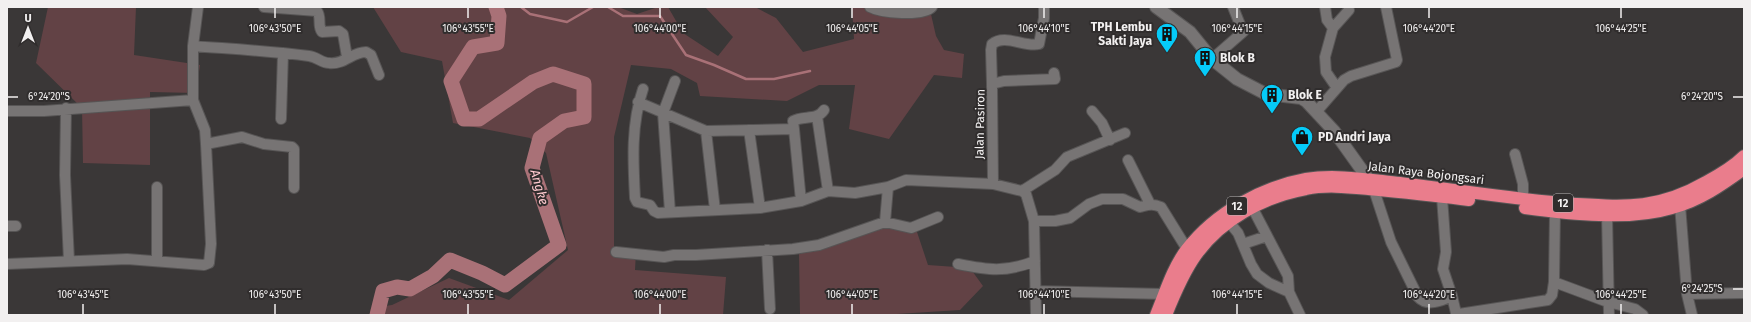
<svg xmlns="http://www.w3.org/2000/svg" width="1751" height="322" viewBox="0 0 1751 322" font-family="'Fira Sans',sans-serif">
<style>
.green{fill:#624245}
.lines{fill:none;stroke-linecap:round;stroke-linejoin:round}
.stream{stroke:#a97177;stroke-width:2.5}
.river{stroke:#a97177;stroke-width:15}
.street-casing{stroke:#575555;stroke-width:12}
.secondary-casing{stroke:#575555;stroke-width:14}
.highway-casing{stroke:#575555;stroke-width:14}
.street{stroke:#777474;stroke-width:10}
.secondary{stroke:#777474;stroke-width:12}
.highway{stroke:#ea7d8c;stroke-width:12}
.ticks{fill:none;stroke:#f2f0f0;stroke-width:1.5}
.labels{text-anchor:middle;stroke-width:4;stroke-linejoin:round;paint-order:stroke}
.shield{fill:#302d2d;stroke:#b8b6b6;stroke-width:1}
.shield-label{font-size:11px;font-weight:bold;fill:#f2f0f0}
.poi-label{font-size:12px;font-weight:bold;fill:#f2f0f0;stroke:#302d2d;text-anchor:start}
.street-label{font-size:12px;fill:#f2f0f0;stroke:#302d2d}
.water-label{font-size:13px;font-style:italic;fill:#fec9ce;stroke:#302d2d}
.ticks-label{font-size:10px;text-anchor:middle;fill:#f2f0f0;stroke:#302d2d;stroke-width:4;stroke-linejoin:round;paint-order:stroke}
</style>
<rect width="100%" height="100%" fill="#3a3737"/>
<path class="green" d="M48 7H136L134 55 200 65 196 93 150 92V165L83 163 82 108 36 63Z
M373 7H566L568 8 618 7 637 14 658 7H668L683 33 718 56 733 37 705 7H755L776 18 803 52 854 39 852 7H932L930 10 936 36 944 50 964 54 962 78 934 75 889 139 849 129 855 85H819L787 101 700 96 697 83 671 69 631 65 614 137V252H636L635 270 726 277 723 315H370L371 308 392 305 449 278 509 300 568 250 546 153 530 138 453 123 442 61 401 52Z
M883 224 916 229 928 265 970 268 983 286 960 310 881 315H800L799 253Z"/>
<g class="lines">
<path class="stream" d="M521 7 530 14 567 22 593 7
M608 7 623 16H660L686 55 714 65 746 79H774L810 71"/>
<path class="river" d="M377 315 383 291 397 287 410 289 433 276 450 260 482 273 505 285 559 245 532 168 540 138 564 121 584 117V84L553 74 533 82 479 119H464L451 81 473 47 497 43 499 16 496 7"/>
<g class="street-casing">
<path id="street" d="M264 7 317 11C322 17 317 26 322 32L339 31 343 34 347 57
M870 7C881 13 923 17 932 7
M1325 7 1327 20 1333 28
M193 46C232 49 271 51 309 56 317 57 322 63 329 63 344 65 352 52 366 52L371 55 379 75
M1212 59 1243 32 1233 7
M992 84 991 50 992 44C1005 33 1025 48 1039 44L1044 18V7
M1337 88 1326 72 1325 57 1333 28 1349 10
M643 89C631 124 633 161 635 198L637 202 650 205 654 211 658 213 760 208 801 201 828 191 855 193 888 187 906 180 993 184 1022 191 1026 194 1034 221H1055L1070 218 1089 204 1102 199H1123L1140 207C1148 205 1152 203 1161 207L1187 249
M638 102 706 131 794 129 793 121C803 115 817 121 824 110
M66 108 65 175 69 261
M7 111H44L193 100
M1092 111 1102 123 1110 140
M1317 111 1344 80 1351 76 1396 62 1397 60 1386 7
M817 116 828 191
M281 119 283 53
M794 129 801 201
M749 130 760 208
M706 131 715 210
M206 144 242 137 264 144 292 147 294 149V188
M1515 154 1523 184V200
M1128 160 1150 204
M993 184 992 84 1004 81 1055 79 1054 73
M157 187V261
M1374 190 1391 242 1418 297C1427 307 1441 301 1452 296L1456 313 1459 314 1548 300 1552 295 1554 282 1555 211
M1022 191 1055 170 1067 157 1125 133
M1442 197 1446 252 1443 269 1452 296
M1677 199 1680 205 1687 294 1692 315
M1252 207 1288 276 1289 292 1300 315
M670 212 663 113 675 81
M1607 214 1609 315
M1034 221 1036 315
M885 222 888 187
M1229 222 1238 233 1251 264 1257 274 1269 283 1289 292
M7 226H16
M1243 244 1267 236
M767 250 770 309
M616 252 664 257 674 255H696L793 249 819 245 885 222 911 228 938 217
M7 264 127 259 204 265 209 263 211 244 206 144 205 130 193 100V46L198 7
M958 264C988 270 1005 273 1035 261
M1554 282 1605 301 1635 309 1643 315
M1034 291 1165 294
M1687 294 1744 293"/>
</g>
<g class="secondary-casing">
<path id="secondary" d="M1156 7 1190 32 1212 59 1237 79 1266 94 1301 98 1306 101 1334 131 1369 180 1373 187"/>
</g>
<g class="highway-casing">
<path id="highway" d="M1525 208C1570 214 1629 221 1672 208 1699 201 1722 185 1744 169
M1156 315C1165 293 1173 267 1187 249 1216 212 1262 187 1306 179 1336 174 1370 180 1400 183 1459 190 1517 200 1576 204 1628 207 1659 209 1706 182 1719 175 1733 167 1744 156
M1166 315C1174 295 1183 273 1196 255 1221 220 1263 197 1306 189 1329 184 1355 188 1379 190 1409 193 1439 196 1469 200"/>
</g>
<use href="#street" class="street"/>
<use href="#secondary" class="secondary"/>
<use href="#highway" class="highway"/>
</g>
<path class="ticks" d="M275 8V18M468 8V18M660 8V18M852 8V18M1044 8V18M1237 8V18M1429 8V18M1621 8V18M8 97H18M1733 97H1743M1733 289H1743M83 304V314M275 304V314M468 304V314M660 304V314M852 304V314M1044 304V314M1237 304V314M1429 304V314M1621 304V314"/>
<defs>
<g id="building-pin" transform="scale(1.15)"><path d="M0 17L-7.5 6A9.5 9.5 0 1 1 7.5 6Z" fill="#05cbf9" stroke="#302d2d"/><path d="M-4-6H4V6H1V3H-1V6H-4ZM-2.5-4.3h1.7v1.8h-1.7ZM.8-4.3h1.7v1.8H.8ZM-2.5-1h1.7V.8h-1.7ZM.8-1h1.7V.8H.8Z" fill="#111"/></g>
<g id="shop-pin" transform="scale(1.15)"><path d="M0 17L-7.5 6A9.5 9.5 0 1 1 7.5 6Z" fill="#05cbf9" stroke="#302d2d"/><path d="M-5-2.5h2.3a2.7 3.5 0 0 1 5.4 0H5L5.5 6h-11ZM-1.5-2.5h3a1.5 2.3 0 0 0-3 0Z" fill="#111"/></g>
</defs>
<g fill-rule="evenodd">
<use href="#building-pin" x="1167" y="34"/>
<use href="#building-pin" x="1205" y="58"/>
<use href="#building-pin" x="1272" y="95"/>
<use href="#shop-pin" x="1302" y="137"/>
</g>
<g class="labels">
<g class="shield">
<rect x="1553" y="194" width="20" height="18" rx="3"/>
<rect x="1227" y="197" width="20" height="18" rx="3"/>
</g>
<g class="shield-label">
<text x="1563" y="207">12</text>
<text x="1237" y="210">12</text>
</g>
<g class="poi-label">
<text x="1152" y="31" text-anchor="end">TPH Lembu<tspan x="1152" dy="14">Sakti Jaya</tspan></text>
<text x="1220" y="62">Blok B</text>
<text x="1288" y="99">Blok E</text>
<text x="1318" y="141">PD Andri Jaya</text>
</g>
<g class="street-label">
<text transform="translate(980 124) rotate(-89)" y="4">Jalan Pasiron</text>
<text transform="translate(1426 173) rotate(7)" y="4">Jalan Raya Bojongsari</text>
</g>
<g class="water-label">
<text transform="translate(540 187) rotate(74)" y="5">Angke</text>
</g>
</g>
<g class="ticks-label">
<text x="275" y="32">106°43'50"E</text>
<text x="468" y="32">106°43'55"E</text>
<text x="660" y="32">106°44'00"E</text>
<text x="852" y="32">106°44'05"E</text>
<text x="1044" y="32">106°44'10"E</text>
<text x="1237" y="32">106°44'15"E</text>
<text x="1429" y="32">106°44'20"E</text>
<text x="1621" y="32">106°44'25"E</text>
<text x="49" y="100">6°24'20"S</text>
<text x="1702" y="100">6°24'20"S</text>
<text x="1702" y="292">6°24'25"S</text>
<text x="83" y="298">106°43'45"E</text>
<text x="275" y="298">106°43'50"E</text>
<text x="468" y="298">106°43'55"E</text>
<text x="660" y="298">106°44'00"E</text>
<text x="852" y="298">106°44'05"E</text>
<text x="1044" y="298">106°44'10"E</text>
<text x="1237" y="298">106°44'15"E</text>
<text x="1429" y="298">106°44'20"E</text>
<text x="1621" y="298">106°44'25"E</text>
</g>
<rect width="1751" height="322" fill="none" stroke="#f2f0f0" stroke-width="16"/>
<g transform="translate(28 28)" stroke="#302d2d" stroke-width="3" paint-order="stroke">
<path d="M0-3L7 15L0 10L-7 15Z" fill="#f2f0f0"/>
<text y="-6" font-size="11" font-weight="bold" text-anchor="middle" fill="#f2f0f0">U</text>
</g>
</svg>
